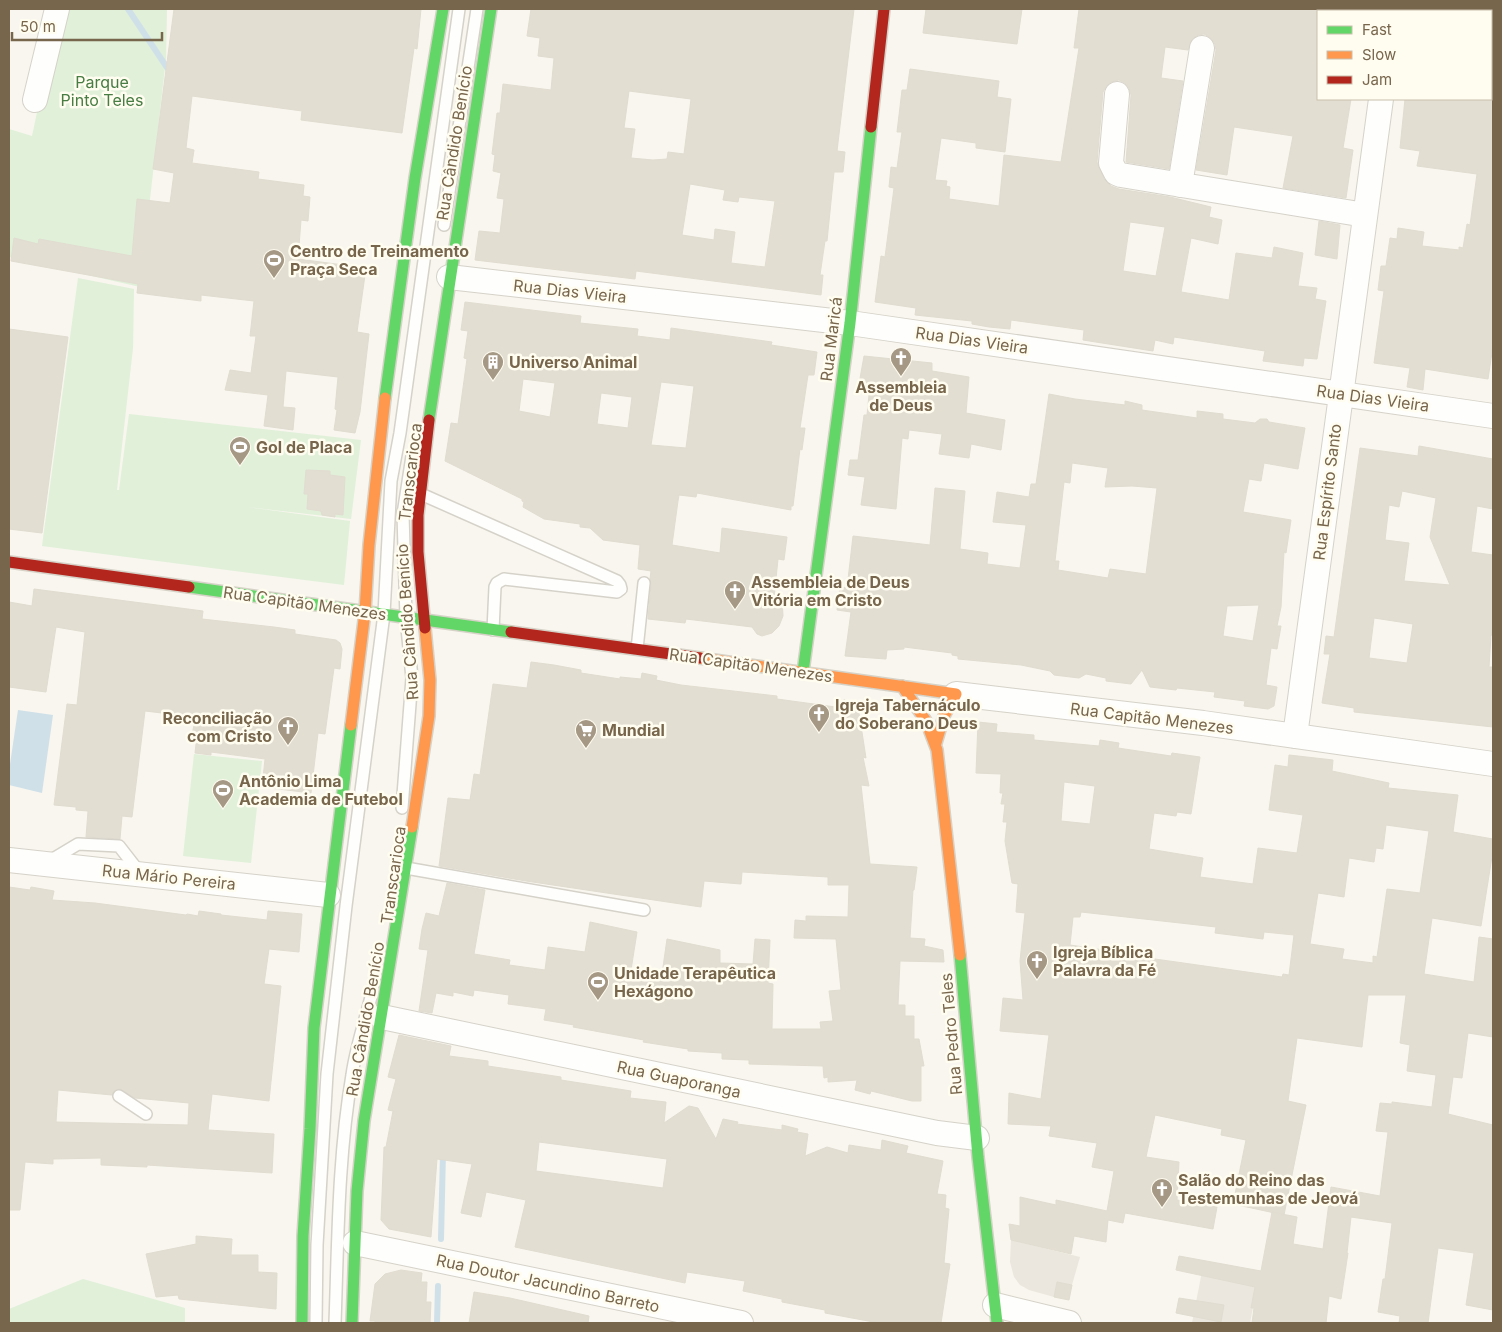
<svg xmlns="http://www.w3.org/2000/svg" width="1502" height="1332" viewBox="0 0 1502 1332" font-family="Inter,sans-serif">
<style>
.industrial{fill:#ebe7de}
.green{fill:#e0f0d9}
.water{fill:#cfe0e9}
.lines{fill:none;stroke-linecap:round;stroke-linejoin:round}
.stream{stroke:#cfe0e9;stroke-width:6}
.building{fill:#e3ded2;stroke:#e1dcd0;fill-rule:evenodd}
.lane-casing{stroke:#d5d2c9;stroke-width:14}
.street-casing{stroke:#d5d2c9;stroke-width:26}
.fast-casing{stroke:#d6d2c8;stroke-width:14}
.slow-casing{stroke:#d6d2c8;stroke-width:14}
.jam-casing{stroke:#d6d2c8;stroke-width:14}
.lane{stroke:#fefefc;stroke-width:11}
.street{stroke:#fefefc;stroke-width:24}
.fast{stroke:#63d668;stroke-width:11}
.slow{stroke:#ff974d;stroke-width:11}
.jam{stroke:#b3261e;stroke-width:11}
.labels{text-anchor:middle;stroke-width:5;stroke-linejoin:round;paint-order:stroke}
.park-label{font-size:16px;fill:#477d43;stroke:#fffcf0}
.street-label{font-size:16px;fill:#78664c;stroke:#fffcf0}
.poi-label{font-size:16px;font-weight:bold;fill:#78664c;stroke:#fffcf0;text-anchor:start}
</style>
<rect width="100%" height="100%" fill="#f8f6ee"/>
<path class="industrial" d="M1011 1240 1080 1257 1072 1285 1057 1282 1054 1297 1029 1290 1020 1285 1014 1277 1010 1262Z
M1204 1261 1260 1271 1250 1323H1192Z"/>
<path class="green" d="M59 9H127L165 67 140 287 9 257V129L32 136Z
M131 9H167L166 61Z
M78 278 134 289 133 348 117 490H119L129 414 361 440 351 519 247 507 350 521 344 585 42 546Z
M194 754 262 761 251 863 183 856Z
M83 1279 185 1308V1323H9V1309Z"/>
<path class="water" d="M18 710 53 715 42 793 9 785V771Z"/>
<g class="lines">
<path class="stream" d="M128 9 170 72
M441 1239 443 1152
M437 1323 438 1286"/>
</g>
<path class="building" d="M174 9H421L417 49 414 48 402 133 301 120 302 111 192 96 186 148 194 150 192 163 259 172 258 179 304 185 303 196 310 197 308 221 301 220 298 259 366 268 357 332 369 334 360 412 355 433 334 430 337 410 335 409 338 377 286 371 283 407 295 408 293 430 264 426 268 395 225 390 230 370 251 373 256 336H250L254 301 201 295V301L137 293 138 284 11 261 14 238 38 244 39 239 132 256 137 199 170 203 174 173 153 169Z
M531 9H854L837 151 845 152 843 172H834L827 241H825L820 275H823L821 295 636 271 635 279 475 260 479 231 500 233 504 199 497 198 501 173 493 171 495 155 492 154 497 113H500L503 84 551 90 554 58 538 56 540 38 527 36ZM629 91 691 99 684 154 668 152 667 159 653 160 631 158 635 129 624 128ZM690 184 725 190 723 200 738 202 739 197 775 201 765 267 731 263 735 232 715 229 714 240 682 235Z
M926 9H1022L1017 44 923 33Z
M1079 9H1318V99H1351L1343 148 1353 150 1346 198 1283 188 1293 136 1234 127 1227 175 1196 170 1216 50 1215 44 1211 38 1204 34 1198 35 1192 39 1188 50 1165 47 1161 78 1183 81 1169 169 1126 162 1131 95 1129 88 1125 83 1119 80 1111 82 1106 86 1103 92 1097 162 1104 179 1111 186 1119 189 1170 197 1211 207 1209 217 1222 220 1218 244 1191 238 1181 292 1229 300 1236 253 1272 258 1274 247 1303 253 1298 286 1317 288 1315 299 1326 301 1317 359 1304 358 1303 366 1263 361 1265 351 1174 337 1173 344 1155 340 1153 351 1083 340 1084 330 1011 320 1010 329 989 327 972 324V321L915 315 916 308 875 302 881 256 885 257 894 188 889 187 891 167 897 168 902 132H897L902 90H907L910 69 999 81 997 97 1011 99 1005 152 976 148V143L941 138 935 180 947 181 946 186 950 187 949 199 999 206 1004 155 1061 162 1079 48H1074ZM1130 222 1165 227 1156 276 1123 271Z
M1405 99H1493V346L1488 379 1425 369 1423 390 1407 387 1410 368 1374 363 1384 291 1378 290 1381 266H1386L1390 238 1397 239 1398 228 1424 232 1422 246 1459 250V247L1463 248 1467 224 1470 225 1477 174 1417 166 1420 151 1400 148Z
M1319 221 1340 225 1337 259 1315 255Z
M465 302 581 316 580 323 638 329 637 336 670 340 671 328 772 342 771 345 817 352 814 375H808L800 428H805L802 450 800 449 793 506H791V510L697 493 696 497 679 495 678 501 672 545 720 553 722 528 787 537 784 560 778 559 774 598 782 599 783 616 779 626 772 633 762 636 757 634 752 627 686 619 685 623 648 619 651 584 650 579 651 571 638 569 640 545 603 540 590 528 580 527V524L544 519 523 507 524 502 522 501V499L445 461 451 423 458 424 467 359 464 358 468 331 461 330ZM523 379 555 383 550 417 519 411ZM661 382 694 386 686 448 651 445ZM601 393 632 397 628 428 597 424Z
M9 329 68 337 42 533 9 529Z
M864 356 932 363V371L969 377 966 413 1005 420 1001 450 971 444 969 458 939 454 942 434 909 430 908 439 902 438 896 509 861 505 865 477 848 475 850 460H858L864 415H867L870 385 859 384Z
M1049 394 1075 399 1125 405V401L1142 405V410L1197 418V411L1223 414V419L1255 423 1260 419H1267L1269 422 1305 428 1298 469 1264 463 1261 481 1249 479 1243 512 1291 520 1286 553 1284 552 1281 607 1277 626H1281L1277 649 1271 648 1266 685 1277 687 1274 706 1268 709 1244 706 1245 701 1214 697 1215 692 1177 688 1176 690 1150 687 1142 670 1131 684 1106 681V678L1086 674 1079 678 1054 675 1050 671 1021 665 958 659V656L952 655V653L904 647V649L887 650 886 659 845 656 851 612 837 610 840 587 847 588 853 536 930 545 935 488 965 491 960 549 988 553 987 564 1020 568 1026 525 993 522 997 492 1029 497 1031 484H1036ZM1072 463 1108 468 1105 487 1132 486 1157 488 1146 574 1110 569 1108 578 1058 570 1059 561H1055L1064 482 1070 483ZM1259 605 1253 641 1223 636 1227 606Z
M1419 446 1493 459V509L1477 506 1471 552 1493 555V635H1491L1489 667H1493V727L1354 712V708L1322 703 1330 654H1324L1326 636 1334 637 1360 448 1418 456ZM1402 491 1436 498 1430 537 1450 585 1404 581 1409 543 1385 540 1389 505 1399 507ZM1374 618 1413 624 1407 663 1369 658Z
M306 470 330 471V475L345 477 343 515 335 514V517L322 515 321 511 307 509 308 494H304Z
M34 589 203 611 202 619 274 627 295 630V634L336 640 340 643 342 649 340 669 334 668 325 734 318 733 311 793 262 787 265 759 211 752V755L195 753 197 735 192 734 196 717 145 711 132 817 122 816 120 839 86 837 88 811 76 810V807L54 805 67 704 77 705 85 632 56 627 46 692 9 687V602L32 606Z
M531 662 554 665 581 670V673L620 679V677L641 679 642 673 657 676 656 680 681 685 777 696V699L843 708 844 699 859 713 866 758 863 757 869 786 861 785 870 864 917 867 914 890H913L910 938 925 939 924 946 943 950 944 962 900 961 898 1005H905V1016H914V1039H919L924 1066H921V1101H912L871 1091 870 1094 855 1090 857 1080 828 1082V1077L824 1078 823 1066 749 1064V1060L722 1059V1053L688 1051V1049L643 1042 644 1040 573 1027 574 1025 544 1020 546 1009 508 1004 509 995 474 990 473 996 453 992V996L436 993 432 1013 419 1011 428 950 419 949 422 929 426 913 439 916 447 883 485 890 474 954 510 960 509 965 545 970 548 947 585 952 590 922 637 932 631 970 662 974 667 939 720 950V963L753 964 755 939 770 940 768 983 773 984 772 1029H821L820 1022 833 1021 829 991 841 990 836 939 794 938 795 920 806 921V916L848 917 849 885H828V877L742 872 741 884 704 881 701 907 526 881 439 866 448 798 470 800 474 774 480 775 493 684 527 688Z
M978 722 997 724 996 732 1034 735V740L1099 746 1100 740 1119 743 1118 748 1171 756 1172 753 1200 757 1191 814 1177 812 1176 816 1154 813 1149 849 1203 858 1200 877 1253 884 1258 848 1297 853 1303 815 1269 810 1275 765 1288 767 1289 755 1333 760 1332 771 1389 783 1388 788 1458 795 1453 832 1493 839V850L1481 926 1432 918 1424 974 1474 982 1479 937 1493 939V1037L1468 1033 1462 1078 1453 1077 1448 1114 1493 1125V1310L1466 1305 1474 1253 1438 1248 1428 1323H1399L1400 1316 1378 1312 1383 1279H1385L1392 1223 1351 1217 1347 1253H1348L1341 1299 1329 1296 1326 1323H1252L1254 1308H1251L1255 1287 1176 1270 1179 1256 1261 1271 1272 1212 1297 1217 1293 1244 1323 1249 1331 1187 1380 1196 1388 1132 1376 1131 1380 1103 1392 1104V1102L1432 1107 1436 1075 1407 1071 1410 1045 1400 1043 1406 995H1368L1362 1047 1297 1038 1288 1101 1306 1105 1284 1215 1233 1204 1246 1140 1221 1135 1222 1129 1155 1115 1146 1157 1179 1162 1177 1200 1217 1207 1213 1229 1125 1213 1123 1223 1108 1220 1106 1242 1074 1236 1071 1254 1011 1240 1009 1224 1020 1226V1197L1056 1205V1200L1107 1211 1114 1171 1092 1167 1097 1143 1049 1136 1051 1126 1008 1124 1009 1093 1041 1099 1049 1035 1000 1031 1003 998 1023 1000 1020 961 1025 913 1016 912 1018 884 1012 883 1005 841 1007 822H1003L1005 804H1001L1003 793H1000L1001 774 976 773ZM1064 782 1095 786 1090 824 1061 821ZM1386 825 1429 831 1420 893 1387 889 1377 957 1373 956V963L1342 959 1344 949 1310 944 1318 893 1344 897 1349 858 1374 862 1376 848 1383 849ZM1081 912 1216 927 1215 933 1263 939 1264 932 1294 935 1289 975 1283 974 1282 977 1141 957 1142 951 1117 948V952L1070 945 1073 917H1080Z
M9 887 30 890 31 887 54 891 52 900 95 903 186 915 187 914 198 916 199 911 221 914V915L267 920 268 911 302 914 299 952 269 949 264 984 281 986 269 1101 212 1094 208 1130 274 1134 272 1173 147 1165V1167L101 1165V1158L53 1159V1164L25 1162 20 1210H9ZM120 1089 135 1098 189 1103 188 1125 56 1122 58 1090 112 1095 115 1090Z
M399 1035 451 1046 449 1056 488 1061V1066L561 1077V1080L631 1091 630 1098 666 1102 664 1123 689 1106 698 1108 716 1139 723 1119 738 1122 737 1124 782 1130V1125L798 1129 797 1132 808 1134 805 1156 827 1147 848 1153 849 1145 881 1150 882 1140 908 1146 906 1153 943 1161 937 1194 946 1195 945 1208 949 1209 944 1263 950 1264 941 1323H879L825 1313V1310L782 1302V1299L743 1291 745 1281 687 1272 685 1283 515 1247 526 1200 486 1192 481 1217 461 1213 472 1164 437 1159 431 1237 389 1229 381 1220 384 1147H386L393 1111 388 1110 396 1079 388 1077ZM539 1142 667 1159 663 1188 536 1171Z
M196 1236 232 1239 231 1255H258V1272L277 1273 276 1309 179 1299 178 1295 156 1297 146 1254 196 1244Z
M401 1270 422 1273 421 1282H427L426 1302H431L430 1323H375V1321H370L375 1284 385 1274Z
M1057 1282 1072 1285 1069 1300 1054 1297Z
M474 1292 510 1298 589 1316 588 1323H469Z
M1179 1298 1224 1305 1221 1322 1176 1313Z"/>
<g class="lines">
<g class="lane-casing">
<path id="lane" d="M444 225 477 9
M421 494 617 581 620 585 621 589 617 592 504 579 497 583 495 587 493 630
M637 649 644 583
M402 808 412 678 406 618 403 514 412 456
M48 862 78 844 119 846 140 873
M406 868 644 910
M119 1096 146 1114
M316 1323 317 1245 327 1074 346 906 384 614 391 481 400 433 459 9
M335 1323C338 1240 338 1157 352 1075 356 1046 366 1018 373 989"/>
</g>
<g class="street-casing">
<path id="street" d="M1392 11 1393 9
M1117 94 1111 163 1116 173 1121 175 1365 215
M35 100 57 9
M1180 185 1202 48
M449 277 850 323 1493 416
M956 694 1203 723 1493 764
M1295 736 1381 99
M9 860 328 895
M382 1017 937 1133 977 1138
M355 1243 741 1323
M995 1305 1069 1323"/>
</g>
<g class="fast-casing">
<path id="fast" d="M385 398 415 178 443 9
M429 420 491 9
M189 587 511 632
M803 672 850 323 871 127
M960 955 978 1157 997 1323
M302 1323 303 1236 310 1129 314 1028 351 725
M352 1323 357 1191 364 1121 412 827"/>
</g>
<g class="slow-casing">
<path id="slow" d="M700 658 956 694 944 716 936 743
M902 686 926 721 937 750 960 955
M351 725 365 612 369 545 385 398
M412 827 429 716 430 680 425 628"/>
</g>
<g class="jam-casing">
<path id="jam" d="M871 127 884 9
M9 562 189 587
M425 628 418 552V515L429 420
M511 632 700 658"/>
</g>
<use href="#lane" class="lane"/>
<use href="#street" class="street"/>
<use href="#fast" class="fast"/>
<use href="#slow" class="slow"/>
<use href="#jam" class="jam"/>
</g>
<defs>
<g id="stadium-pin" transform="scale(1.125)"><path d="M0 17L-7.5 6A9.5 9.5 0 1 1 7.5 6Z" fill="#a59885" stroke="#fffcf0"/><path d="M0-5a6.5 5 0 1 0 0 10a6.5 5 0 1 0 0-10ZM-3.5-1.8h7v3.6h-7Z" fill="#fff"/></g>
<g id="church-pin" transform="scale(1.125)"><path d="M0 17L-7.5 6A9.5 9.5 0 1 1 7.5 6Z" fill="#a59885" stroke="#fffcf0"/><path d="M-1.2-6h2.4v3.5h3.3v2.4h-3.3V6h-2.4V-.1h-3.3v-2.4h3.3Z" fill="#fff"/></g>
<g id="building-pin" transform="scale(1.125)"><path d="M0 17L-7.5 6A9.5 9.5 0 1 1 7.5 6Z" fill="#a59885" stroke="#fffcf0"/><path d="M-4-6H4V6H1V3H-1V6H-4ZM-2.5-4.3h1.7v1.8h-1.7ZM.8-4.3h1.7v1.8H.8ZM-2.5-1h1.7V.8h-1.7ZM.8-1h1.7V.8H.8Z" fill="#fff"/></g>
<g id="supermarket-pin" transform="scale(1.125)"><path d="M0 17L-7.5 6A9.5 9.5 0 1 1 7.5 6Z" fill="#a59885" stroke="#fffcf0"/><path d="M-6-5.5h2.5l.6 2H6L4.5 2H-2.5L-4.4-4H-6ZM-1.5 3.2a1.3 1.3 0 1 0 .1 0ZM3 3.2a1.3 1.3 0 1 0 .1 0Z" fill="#fff"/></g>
</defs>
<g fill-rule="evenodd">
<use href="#stadium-pin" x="274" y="260"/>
<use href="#church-pin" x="901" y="358"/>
<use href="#building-pin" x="493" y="362"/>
<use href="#stadium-pin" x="240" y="447"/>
<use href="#church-pin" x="735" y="591"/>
<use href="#church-pin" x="819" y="714"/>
<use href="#church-pin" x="288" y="727"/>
<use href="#supermarket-pin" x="586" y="730"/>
<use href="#stadium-pin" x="223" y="790"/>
<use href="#church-pin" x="1037" y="961"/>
<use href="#stadium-pin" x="598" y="982"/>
<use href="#church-pin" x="1162" y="1189"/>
</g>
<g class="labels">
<g class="park-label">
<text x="102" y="88">Parque<tspan x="102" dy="18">Pinto Teles</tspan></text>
</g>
<g class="street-label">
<text transform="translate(454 143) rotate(-81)" y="6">Rua Cândido Benício</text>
<text transform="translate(570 291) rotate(6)" y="6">Rua Dias Vieira</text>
<text transform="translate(831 339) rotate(-83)" y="6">Rua Maricá</text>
<text transform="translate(972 340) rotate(8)" y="6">Rua Dias Vieira</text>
<text transform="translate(1373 398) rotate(8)" y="6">Rua Dias Vieira</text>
<text transform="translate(410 472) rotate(-83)" y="6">Transcarioca</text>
<text transform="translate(1327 492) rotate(-83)" y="6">Rua Espírito Santo</text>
<text transform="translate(305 603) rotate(8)" y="6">Rua Capitão Menezes</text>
<text transform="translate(407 622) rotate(-94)" y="6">Rua Cândido Benício</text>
<text transform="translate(751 665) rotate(8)" y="6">Rua Capitão Menezes</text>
<text transform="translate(1152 718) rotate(7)" y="6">Rua Capitão Menezes</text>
<text transform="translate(393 875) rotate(-82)" y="6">Transcarioca</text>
<text transform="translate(169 877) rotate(6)" y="6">Rua Mário Pereira</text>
<text transform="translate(365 1019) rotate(-80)" y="6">Rua Cândido Benício</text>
<text transform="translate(951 1034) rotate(-95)" y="6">Rua Pedro Teles</text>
<text transform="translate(679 1079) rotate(12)" y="6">Rua Guaporanga</text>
<text transform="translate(548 1283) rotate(12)" y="6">Rua Doutor Jacundino Barreto</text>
</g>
<g class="poi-label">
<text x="290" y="257">Centro de Treinamento<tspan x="290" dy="18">Praça Seca</tspan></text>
<text x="509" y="368">Universo Animal</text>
<text x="901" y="393" text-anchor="middle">Assembleia<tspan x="901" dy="18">de Deus</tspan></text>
<text x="256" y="453">Gol de Placa</text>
<text x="751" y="588">Assembleia de Deus<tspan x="751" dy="18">Vitória em Cristo</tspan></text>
<text x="835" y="711">Igreja Tabernáculo<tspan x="835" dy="18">do Soberano Deus</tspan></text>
<text x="272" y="724" text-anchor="end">Reconciliação<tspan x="272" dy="18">com Cristo</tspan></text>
<text x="602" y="736">Mundial</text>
<text x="239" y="787">Antônio Lima<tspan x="239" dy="18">Academia de Futebol</tspan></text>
<text x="1053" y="958">Igreja Bíblica<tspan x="1053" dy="18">Palavra da Fé</tspan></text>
<text x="614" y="979">Unidade Terapêutica<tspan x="614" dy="18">Hexágono</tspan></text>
<text x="1178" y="1186">Salão do Reino das<tspan x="1178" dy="18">Testemunhas de Jeová</tspan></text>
</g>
</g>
<rect width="1502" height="1332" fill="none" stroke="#78664c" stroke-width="20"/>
<rect x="1317" y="10" width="175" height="90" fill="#fffcf0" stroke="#c9c0ae"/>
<rect x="1327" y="26" width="25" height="8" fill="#63d668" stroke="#c9c0ae"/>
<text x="1362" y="35" font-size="15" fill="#78664c">Fast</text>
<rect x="1327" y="51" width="25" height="8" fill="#ff974d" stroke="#c9c0ae"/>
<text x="1362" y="60" font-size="15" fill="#78664c">Slow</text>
<rect x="1327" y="76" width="25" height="8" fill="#b3261e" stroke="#c9c0ae"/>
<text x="1362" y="85" font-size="15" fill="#78664c">Jam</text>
<path d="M12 32v8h150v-8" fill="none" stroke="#78664c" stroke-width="2.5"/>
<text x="20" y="32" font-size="15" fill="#78664c" stroke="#fffcf0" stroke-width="4" paint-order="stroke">50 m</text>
</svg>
